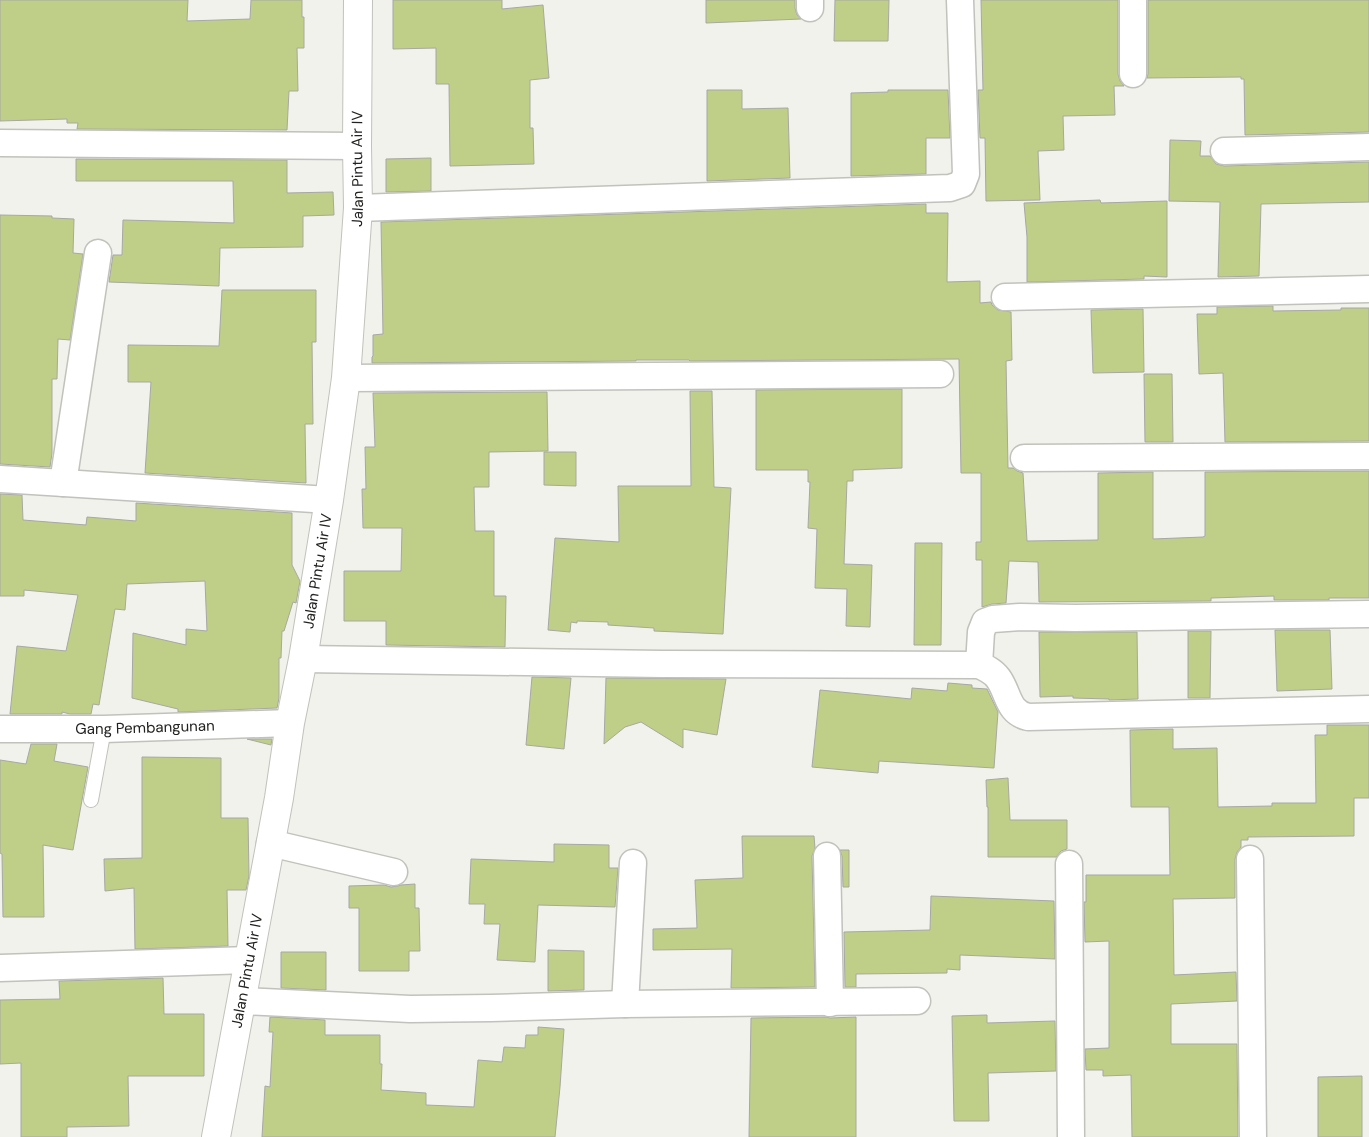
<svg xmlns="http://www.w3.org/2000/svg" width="1369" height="1137" viewBox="0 0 1369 1137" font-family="'DM Sans',sans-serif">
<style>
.building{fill:#bfcf87;stroke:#a7a8a2}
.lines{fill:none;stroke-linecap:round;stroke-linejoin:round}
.lane-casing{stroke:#c0c2bb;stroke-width:16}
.street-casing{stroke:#c0c2bb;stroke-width:29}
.secondary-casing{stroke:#c0c2bb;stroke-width:30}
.lane{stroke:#fff;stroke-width:14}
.street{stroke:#fff;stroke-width:26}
.secondary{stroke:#fff;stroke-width:28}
.labels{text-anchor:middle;stroke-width:5;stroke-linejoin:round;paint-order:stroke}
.street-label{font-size:15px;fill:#21221f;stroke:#f0f2eb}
</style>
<rect width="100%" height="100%" fill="#f0f2eb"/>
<path class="building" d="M0 0H188L187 21 250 19 251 0H302V17H304V48H297L298 91H289L287 130 77 129 78 123H67V119L0 121Z
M393 0H502V9L543 5 549 78 530 80V128H533L534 164 450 166 449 84H436V48L393 49Z
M706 0H795V8L797 15 801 19 706 23Z
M835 0H889L888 41H834Z
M981 0H1118V74L1120 81 1124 86H1114L1115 115 1063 116 1064 150 1038 151 1040 200 986 201 985 138H980L978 90H983Z
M1148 0H1369V132L1245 135 1244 79H1241V77L1147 78 1148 74Z
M707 90H742V109L788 108 790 178 707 181Z
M888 90H948L950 138H926V174L851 176V93L888 92Z
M1170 140 1201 141 1200 156H1210L1216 164 1224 166 1369 162V202L1261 204 1259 276 1218 277 1220 202 1169 201Z
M431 158V191L386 192V159Z
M76 159 287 160V193L333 192 334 215 303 216V247L220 248 219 286 109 282 113 255H122L123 220 234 223 233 181H76Z
M1100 200 1101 203 1167 201V277L1144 276V279L1027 282V237L1024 203Z
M926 204V213H948L947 282 980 281V303L991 302 992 305 998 310 1011 312 1012 360 1006 361 1008 468H1013L1017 471 1023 473 1027 541 1098 540V473L1153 472V539L1203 537 1205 536V472L1369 471V598H1329V600H1274V596L1211 598V601L1039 602 1038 562 1009 561 1006 603 992 604 982 607V560H976V542H981V473H961L959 359 690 361 689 360H636V361L372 363V357L373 356V335L383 334 381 222Z
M0 215 52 216V218L74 219 73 253 83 254 70 340 58 339 57 379H52V453L50 467 0 464Z
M222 290H316V342H312L313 424H305L306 483 145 473 151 382H128V345L219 346Z
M1273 306V311L1341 310V308H1369V441L1225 442 1223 373 1199 374 1197 314H1217V307Z
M1143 309 1144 372 1093 373 1091 310Z
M1144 374H1172L1173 442H1145Z
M902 389V468L853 470V481H847L844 564 872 565 870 627 846 626 847 589 815 588 817 529 808 528 810 482H808V470H756V390Z
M690 391H712L714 487 731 488 723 634 654 631V628L608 625V622L577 621V623L571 622 570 632 548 630 555 538 619 542 618 486H691Z
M547 392 548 451 489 452V487H474L475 531H494V596H506L505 647 386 645V621H344V571H401L402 528H363L362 489H366L365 447H375L373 393Z
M544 452H576V486L544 485Z
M0 494 22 495 23 520 86 525 87 517 136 521V503L292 513V565L300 581 296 603 293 602 284 631H282L281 658H279V698L277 708 178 712V709L132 698 133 633 186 645V629L207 631 205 581 127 584 125 610 115 609 99 705 93 704 91 714H70L62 712V714H10L17 646 66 651 78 595 24 590V596H0Z
M915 543H942L941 645H914Z
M1275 630H1330L1332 689 1277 691Z
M1188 631H1211L1210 698H1188Z
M1039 632H1137L1138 699 1109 700V699L1073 698V696L1040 697Z
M532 677 571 678 564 749 526 745Z
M606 678 726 679 717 735 683 729V748L641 722 625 727 604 744Z
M948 683 972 685V688L987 689 988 691 998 712 994 768 879 761 878 773 812 767 820 690 911 699 912 688 947 691Z
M1327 725H1369V798H1354V836L1248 837V840H1241V847L1237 852 1235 859V898L1173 899 1174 975 1236 972 1237 1001 1171 1004V1044H1237L1238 1137H1132L1131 1075 1103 1076V1070H1086L1085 1049 1109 1048V941L1085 942 1084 902H1086V875H1170L1169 807H1131L1130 730 1173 729V749L1217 748 1218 807 1272 806V803H1316L1315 735H1327Z
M247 739H272L271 745Z
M31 744H57L54 761 88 767 73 850 43 845 44 917H3L2 854 0 853V760L26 764Z
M142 757 221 758V818H248L249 876 246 890H227L228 946 135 949 134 888 105 891 104 859 142 858Z
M1008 778 1010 820H1067V849L1061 851 1056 857H988V807H987L986 780Z
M742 836H814L815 848 812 856 815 987 731 988 732 949 653 950V929L697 928 695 880 743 878Z
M554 844 609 845V868H618L615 907 538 905 535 962 497 960 500 924H484L485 904H469L471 859 554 862Z
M840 850H849V887H843L842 856Z
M415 884V908H419L420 951H409V971H359V908H349V886L384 885 391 887 398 886 401 885Z
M931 896 1054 901 1055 959 960 955V970L947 969V973L856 974V987H845L844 932 930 930Z
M548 950 584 951V990L548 991Z
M281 952H326V990L281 988Z
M163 978 164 1014H204V1076H128L129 1126 67 1127V1137H21V1063L0 1064V1000L60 999 59 981Z
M987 1015V1023L1055 1021 1056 1071 988 1073 989 1121H954L952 1016Z
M270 1017 325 1020V1035H380V1064H382L381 1090 426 1093V1105L474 1107 478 1060 502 1062 504 1047 525 1048 526 1035H538V1027L564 1029 560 1087 555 1137H262L265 1086 270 1087 273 1032H269Z
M826 1017 830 1018 856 1017V1137H749L751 1018Z
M1362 1076V1137H1318V1077Z"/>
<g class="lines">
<g class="lane-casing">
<path id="lane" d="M91 800 104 729"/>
</g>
<g class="street-casing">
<g id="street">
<path d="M810 0V8"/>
<path d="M1133 0V74"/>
<path d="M0 143 357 146"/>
<path d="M1224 151 1369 147"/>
<path d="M358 208 950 188 962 184 966 174 960 0"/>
<path d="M1005 297 1369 289"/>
<path d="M346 378 940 374"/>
<path d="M1024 458 1369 456"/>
<path d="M0 479 329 500"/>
<path d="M63 483 98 253"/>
<path d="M303 659 662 664 979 665C986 668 993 671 998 678 1009 693 1007 712 1028 717L1369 709"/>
<path d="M979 665 981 632 985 622 993 619 1020 617 1075 618 1369 614"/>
<path id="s1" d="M0 729H104L290 723"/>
<path d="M270 843 394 872"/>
<path d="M827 856 830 1003"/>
<path d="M1250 859 1253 1137"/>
<path d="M1069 864 1071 1137"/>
<path d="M0 968 249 960"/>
<path d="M242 1001 410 1009 491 1008 625 1004 917 1001"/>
<path d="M625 1004 633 863"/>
</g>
</g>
<g class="secondary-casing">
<g id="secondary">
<path id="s2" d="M216 1137 279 798 290 723 303 659 329 500 346 378 358 208 357 146 358 0"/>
</g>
</g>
<use href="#lane" class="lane"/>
<use href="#street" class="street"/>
<use href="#secondary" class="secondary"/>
</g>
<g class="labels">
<g class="street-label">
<text dy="5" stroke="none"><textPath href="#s2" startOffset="980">Jalan Pintu Air IV</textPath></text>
<text dy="5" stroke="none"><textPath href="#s2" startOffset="575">Jalan Pintu Air IV</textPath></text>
<text dy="5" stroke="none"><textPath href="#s1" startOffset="145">Gang Pembangunan</textPath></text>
<text dy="5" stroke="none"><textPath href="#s2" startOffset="169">Jalan Pintu Air IV</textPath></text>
</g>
</g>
</svg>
